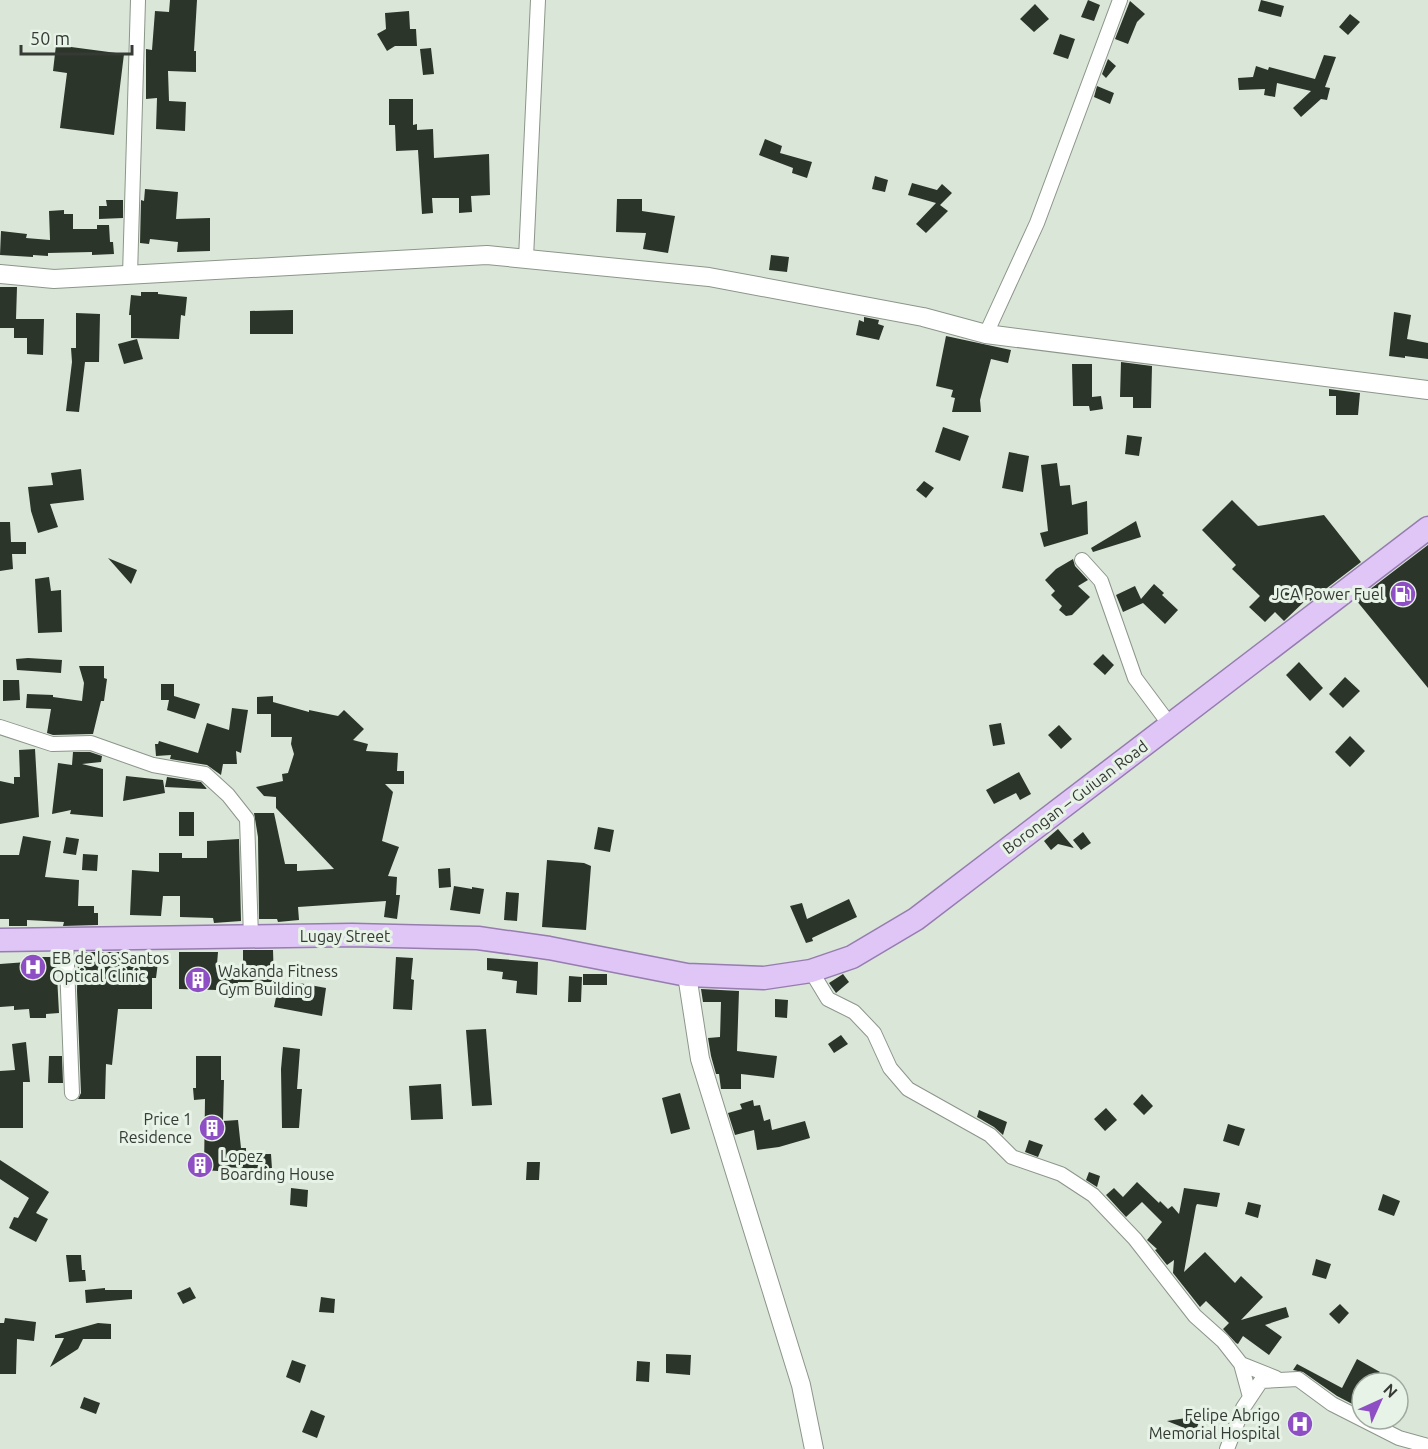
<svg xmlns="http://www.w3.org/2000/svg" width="1428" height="1449" viewBox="0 0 1428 1449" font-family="Ubuntu,sans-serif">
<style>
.building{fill:#2c352a}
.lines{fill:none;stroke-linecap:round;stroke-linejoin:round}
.minor-casing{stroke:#8b9689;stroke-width:16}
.tertiary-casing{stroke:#8b9689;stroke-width:20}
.primary-casing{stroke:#967caf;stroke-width:25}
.minor{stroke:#fff;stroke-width:14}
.tertiary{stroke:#fff;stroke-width:18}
.primary{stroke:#dfc6f7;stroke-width:22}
.labels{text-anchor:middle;stroke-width:6;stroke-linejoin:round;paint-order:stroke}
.poi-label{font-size:16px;fill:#363a35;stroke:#e7f3e6;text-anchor:end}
.street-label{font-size:16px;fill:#363a35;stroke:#e7f3e6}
</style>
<rect width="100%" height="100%" fill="#dae6d8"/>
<path class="building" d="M170 0H197L194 51H196V72L168 71 169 101 186 102 185 131 156 129 157 98 146 99V49L152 50 155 11 169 12Z
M1088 0 1100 5 1094 21 1081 17Z
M1261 0 1284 6 1281 17 1258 11Z
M1130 1 1145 14 1137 22 1128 44 1115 39Z
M1035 4 1049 19 1034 32 1020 19Z
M409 11 410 29H416L417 46H395L387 51 377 34 386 29 385 13Z
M1350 14 1360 22 1348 35 1339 27Z
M1060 34 1075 39 1068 59 1053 54Z
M56 45 124 54 114 135 60 128 67 73 53 71Z
M431 48 434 74 423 75 420 49Z
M1324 55 1336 57 1325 87 1330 88 1327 100 1321 99 1301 117 1293 108 1311 91 1277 83 1275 97 1264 95 1265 89 1239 90 1238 78 1253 77 1256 66 1268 70 1269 67 1315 79Z
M1108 59 1116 66 1106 78 1102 74Z
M1097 86 1114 93 1110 104 1094 97Z
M389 99H413V125L417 124V130L433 129 434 158 489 154 490 195 471 196 472 212 459 213V198H432L433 213 422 214 418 150 396 151 395 125H389Z
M765 139 782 146 780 153 812 162 807 178 792 173 793 168 759 155Z
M875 176 888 180 885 192 872 189Z
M912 183 937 190 942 184 952 193 940 205 948 211 926 233 916 224 936 203 908 195Z
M145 189 178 192 176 219 210 218V251L177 252 178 242 150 239 149 244 140 243 141 200 144 201Z
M617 199H642V211L675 216 668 253 643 249 646 233 616 232Z
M106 200H123V218L99 219V206H107Z
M64 210V214H73V229H97V225H109L110 242H113L114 254 92 255V252L48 253V256L33 255V257L0 255 1 231 27 234 26 238 50 240 49 211Z
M771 255 789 257 787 272 769 270Z
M0 287H17L16 319H44L43 355 27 354V338H14V328H0Z
M141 292H158V294L187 297 185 316 181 315 179 339 131 338V315H129L131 295 141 296Z
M293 310V334H250V311Z
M1394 312 1411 315 1407 339 1428 343V359L1405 356V358L1389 356Z
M76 313 100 314 99 362H85L79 412 66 411 72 362 71 348H76Z
M864 317 879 320 878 324 884 326 879 340 856 335 859 320 864 322Z
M946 336 1011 350 1008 363 991 359 980 400 981 412H952L955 398 951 397 953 390 936 386Z
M137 339 143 359 124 364 118 344Z
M1121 362 1152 366 1151 408H1133V397H1120Z
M1072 364H1092V397L1101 396 1103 409 1090 411 1089 406H1073Z
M1329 389 1360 393 1358 415H1336V396H1329Z
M943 427 969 436 960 461 935 452Z
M1127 435 1142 437 1139 456 1125 454Z
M1009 452 1029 456 1023 492 1002 488Z
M1057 463 1060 486 1070 485 1072 505 1087 501 1088 534 1044 547 1040 533 1048 531 1041 465Z
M81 469 84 500 50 504 58 527 38 533 31 511 28 487 53 485 51 473Z
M924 481 934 488 926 498 916 490Z
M1232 500 1258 526 1324 515 1361 562 1310 601 1308 598 1284 621 1275 612 1265 622 1249 607 1260 596 1232 569 1236 565 1202 530Z
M1136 521 1141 537 1093 552 1091 548Z
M0 522H10L11 542H26V554H12L13 569 0 571Z
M1428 545V688L1356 600Z
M108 558 137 570 131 584Z
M1073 559 1075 566 1088 580 1078 586 1090 597 1072 615 1066 616 1059 610 1062 606 1051 595 1055 591 1045 580 1056 569Z
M49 577 51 591 61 590 62 632 38 633 35 579Z
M1154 584 1164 593 1162 595 1178 610 1165 624 1143 603 1123 612 1116 595 1135 586 1141 599Z
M1103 654 1114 665 1105 675 1093 664Z
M28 658 62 660 61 673 17 670 16 659Z
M1299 662 1323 688 1310 701 1286 675Z
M79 666H104V678L107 679 104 701H101L93 734 53 735 47 733 51 709 26 708 27 694 53 695V697L82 701 84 683Z
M1345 677 1360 691 1343 708 1329 694Z
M3 680H19L20 700 3 701Z
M161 684H174V696L200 704 195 719 167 710 169 700H161Z
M273 696V702L309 712V710L338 716 344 710 364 729 353 740 368 744 366 751 398 753 397 771H404V784H385L393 792 382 841 399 847 388 876 397 877 396 895H400L397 919 384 917 386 901 298 907 299 920 278 922 277 919H259L258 837 254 813H274L285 864H297V871L334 869 276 808V797L264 796 256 787 283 781 282 774 288 773 294 754 291 744 292 737H271V714H257V697Z
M232 708 248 710 241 753 236 751 237 764H223L221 775 207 765 170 759 171 755 156 756 155 744H158L159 741 198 753 207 723 229 730Z
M1001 723 1005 744 993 746 989 725Z
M1059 725 1072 739 1061 749 1048 735Z
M1350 736 1365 751 1350 767 1335 752Z
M35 749 39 817 0 824V781L14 784V777H20L19 750Z
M73 752H90L102 756 101 762 82 764 103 769V817L70 814 71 810 52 814 58 763 72 765Z
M1019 772 1031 794 1020 800 1016 793 994 804 986 790Z
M126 776 163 780 165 793 123 801Z
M167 777 201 782 207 789 165 787Z
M179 812H194V836H179Z
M598 827 614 830 610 852 594 849Z
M1058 829 1074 848 1058 844 1051 850 1044 841Z
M1083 832 1091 843 1081 850 1073 840Z
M23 836 51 841 45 877 79 880 78 906H94V913H98V925L63 926 64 922 27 920V926H9V919H0V855H19Z
M66 837 79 839 76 855 63 853Z
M239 839 241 921 214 923 213 918 180 917V896H163L161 916 130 915 132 870 159 872V853H182V858H207V841Z
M83 854 98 855 97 871 82 870Z
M547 860 584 863 591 866 586 930 542 927Z
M450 868 451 887 439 888 438 869Z
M454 886 472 889V887L484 889 480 914 450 910Z
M506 892 519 893 517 921 504 920Z
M849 899 857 917 812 938 813 941 806 943 790 906 802 903 807 919Z
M243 950H273L274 982H238L237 986 217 984V990L179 989V952H218L217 964 243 967Z
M78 952H120V959L158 962 156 978H152V1009H118L112 1065 106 1064 105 1099H78L81 1093 77 991Z
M27 957H56L59 1013 46 1014V1018H30L29 1009 14 1010V1006L0 1007V964L27 962Z
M396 957 413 958 411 979 414 980 412 1010 393 1009Z
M487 958 538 962 537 995 516 993 517 981 502 979 503 972 487 970Z
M583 974H607V985H583Z
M843 974 849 982 836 993 829 983Z
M569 976 582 977 581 1002H568Z
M279 983 298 986 299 983 326 988 322 1016 274 1007Z
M701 989 739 991 737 1051 777 1056 774 1078 741 1074V1089H721L719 1074H716L711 1056 708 1038 720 1037 721 1002H703Z
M775 999 788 1000 787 1018 775 1017Z
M486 1029 492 1105 472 1106 466 1030Z
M841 1035 848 1044 834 1053 828 1044Z
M26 1042 30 1082H23V1128H0V1071L15 1070 12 1044Z
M283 1047 300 1049 297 1089H302L299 1128H282L281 1069Z
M49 1056H62L63 1083H48Z
M196 1056H221V1080H224L223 1121 238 1120 241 1148H246V1154H271L272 1169 219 1167 218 1171 204 1170 205 1099 194 1100 193 1088H196Z
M441 1084 443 1119 411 1120 409 1086Z
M680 1093 690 1129 671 1134 662 1098Z
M1142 1094 1153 1106 1144 1115 1133 1104Z
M753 1100 754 1106 760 1105 764 1121 770 1119 772 1130 805 1121 810 1138 779 1147 757 1150 754 1130 735 1135 728 1113 742 1109 740 1104Z
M1106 1108 1117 1120 1105 1131 1094 1119Z
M979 1110 1007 1122 1003 1135 994 1127 977 1117Z
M1228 1124 1245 1129 1239 1146 1223 1141Z
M1029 1140 1043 1145 1038 1157 1025 1152Z
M0 1160 49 1192 36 1213 48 1219 36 1242 9 1228 14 1217 18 1218 29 1198 0 1179Z
M527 1162H540L539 1180H526Z
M1089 1172 1100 1176 1097 1187 1086 1180Z
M1137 1182 1159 1203 1160 1201 1168 1209 1172 1206 1179 1214 1184 1188 1220 1193 1217 1207 1197 1204 1196 1206 1184 1272 1205 1252 1235 1283 1241 1276 1263 1297 1241 1320 1286 1307 1289 1317 1265 1325 1282 1337 1269 1355 1243 1336 1238 1344 1236 1343 1223 1329 1229 1323 1206 1301 1200 1307 1173 1273 1174 1260 1167 1265 1155 1250 1157 1249 1147 1240 1162 1222 1142 1202 1126 1217 1106 1195 1114 1188 1123 1197Z
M291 1188 308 1190 307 1207 290 1205Z
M1383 1194 1400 1201 1394 1216 1378 1210Z
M1248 1202 1261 1205 1258 1218 1245 1214Z
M66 1255H81L82 1270H85L86 1281 69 1282Z
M1316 1259 1331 1264 1326 1279 1312 1275Z
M190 1287 196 1298 183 1304 177 1293Z
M105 1288V1290H132V1299L86 1303 85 1290Z
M321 1297 335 1299 334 1313 319 1312Z
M1340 1304 1349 1313 1339 1324 1329 1314Z
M5 1318 36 1322 34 1341 17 1339 16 1374H0V1323H4Z
M98 1323 111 1324V1339H83L78 1349 50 1367 64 1338H55V1335Z
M666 1354 691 1355 690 1375 666 1373Z
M1357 1359 1380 1372 1373 1383H1362V1404L1360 1408 1337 1396 1303 1372 1293 1370 1297 1364 1342 1388Z
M292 1360 306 1365 300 1383 286 1377Z
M637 1361 650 1362 649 1382 636 1381Z
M84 1397 100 1403 96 1414 80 1408Z
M1189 1408 1201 1417 1192 1440 1179 1435 1182 1427 1167 1421 1186 1418Z
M311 1410 325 1416 317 1438 302 1432Z"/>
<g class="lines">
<g class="minor-casing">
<path id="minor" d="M526 258 538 0
M130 275 138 0
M986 334 1037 223 1120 0
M1082 560 1101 581 1135 678 1170 725
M0 727 52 744 91 743 153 765 205 774 228 795 247 819 251 936
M66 939 72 1093
M811 971 828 999 854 1012 874 1033 890 1068 908 1089 990 1135 1012 1157 1061 1174 1093 1195 1135 1239 1195 1316 1223 1341 1241 1364 1250 1397
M1241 1364 1276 1378
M1227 1449 1243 1408 1261 1381 1298 1379 1332 1404 1399 1438 1428 1446"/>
</g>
<g class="tertiary-casing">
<path id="tertiary" d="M0 274 54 279 487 255 709 277 923 317 986 334 1428 390
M687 975 700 1059 801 1385 814 1449"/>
</g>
<g class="primary-casing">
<path id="primary" d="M0 940 352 935 478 938 549 948 687 975 764 978 811 971 852 957 916 919 1428 528"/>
</g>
<use href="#minor" class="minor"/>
<use href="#tertiary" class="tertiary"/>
<use href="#primary" class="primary"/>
</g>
<defs>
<g id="fuel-disc" transform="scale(1.35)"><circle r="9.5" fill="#8f4fc4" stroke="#e7f3e6"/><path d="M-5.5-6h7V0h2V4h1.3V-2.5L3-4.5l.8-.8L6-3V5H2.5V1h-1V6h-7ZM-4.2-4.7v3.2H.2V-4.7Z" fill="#fff"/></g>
<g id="hospital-disc" transform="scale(1.35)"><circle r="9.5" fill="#8f4fc4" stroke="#e7f3e6"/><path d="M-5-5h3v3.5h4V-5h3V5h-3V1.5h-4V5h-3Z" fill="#fff"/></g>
<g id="building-disc" transform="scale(1.35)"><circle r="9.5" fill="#8f4fc4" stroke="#e7f3e6"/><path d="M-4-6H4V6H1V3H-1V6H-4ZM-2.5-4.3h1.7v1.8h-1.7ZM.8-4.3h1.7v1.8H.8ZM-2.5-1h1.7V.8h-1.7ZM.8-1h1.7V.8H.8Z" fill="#fff"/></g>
</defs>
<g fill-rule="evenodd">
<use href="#fuel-disc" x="1403" y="594"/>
<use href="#hospital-disc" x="33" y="967"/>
<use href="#building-disc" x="198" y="980"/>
<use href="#building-disc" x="212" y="1128"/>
<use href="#building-disc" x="200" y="1165"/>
<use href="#hospital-disc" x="1300" y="1424"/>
</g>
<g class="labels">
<g class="poi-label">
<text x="1384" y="600">JCA Power Fuel</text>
<text x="52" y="964" text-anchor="start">EB de los Santos<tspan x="52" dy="18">Optical Clinic</tspan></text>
<text x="218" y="977" text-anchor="start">Wakanda Fitness<tspan x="218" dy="18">Gym Building</tspan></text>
<text x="192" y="1125">Price 1<tspan x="192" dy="18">Residence</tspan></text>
<text x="220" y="1162" text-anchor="start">Lopez<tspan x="220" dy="18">Boarding House</tspan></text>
<text x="1280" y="1421">Felipe Abrigo<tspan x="1280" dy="18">Memorial Hospital</tspan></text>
</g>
<g class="street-label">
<text transform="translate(1075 797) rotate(-37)" y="6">Borongan – Guiuan Road</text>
<text x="345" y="942">Lugay Street</text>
</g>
</g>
<g transform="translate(1380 1401) rotate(45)"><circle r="28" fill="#e7f3e6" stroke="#a0a99f" stroke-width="1.5"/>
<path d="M0-4.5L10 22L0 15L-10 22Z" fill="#8f4fc4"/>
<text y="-9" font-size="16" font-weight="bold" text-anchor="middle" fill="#363a35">N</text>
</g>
<path d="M21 45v9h111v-9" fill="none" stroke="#363a35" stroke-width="3"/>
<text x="30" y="45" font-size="18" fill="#363a35" stroke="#e7f3e6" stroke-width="4.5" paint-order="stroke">50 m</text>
</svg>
